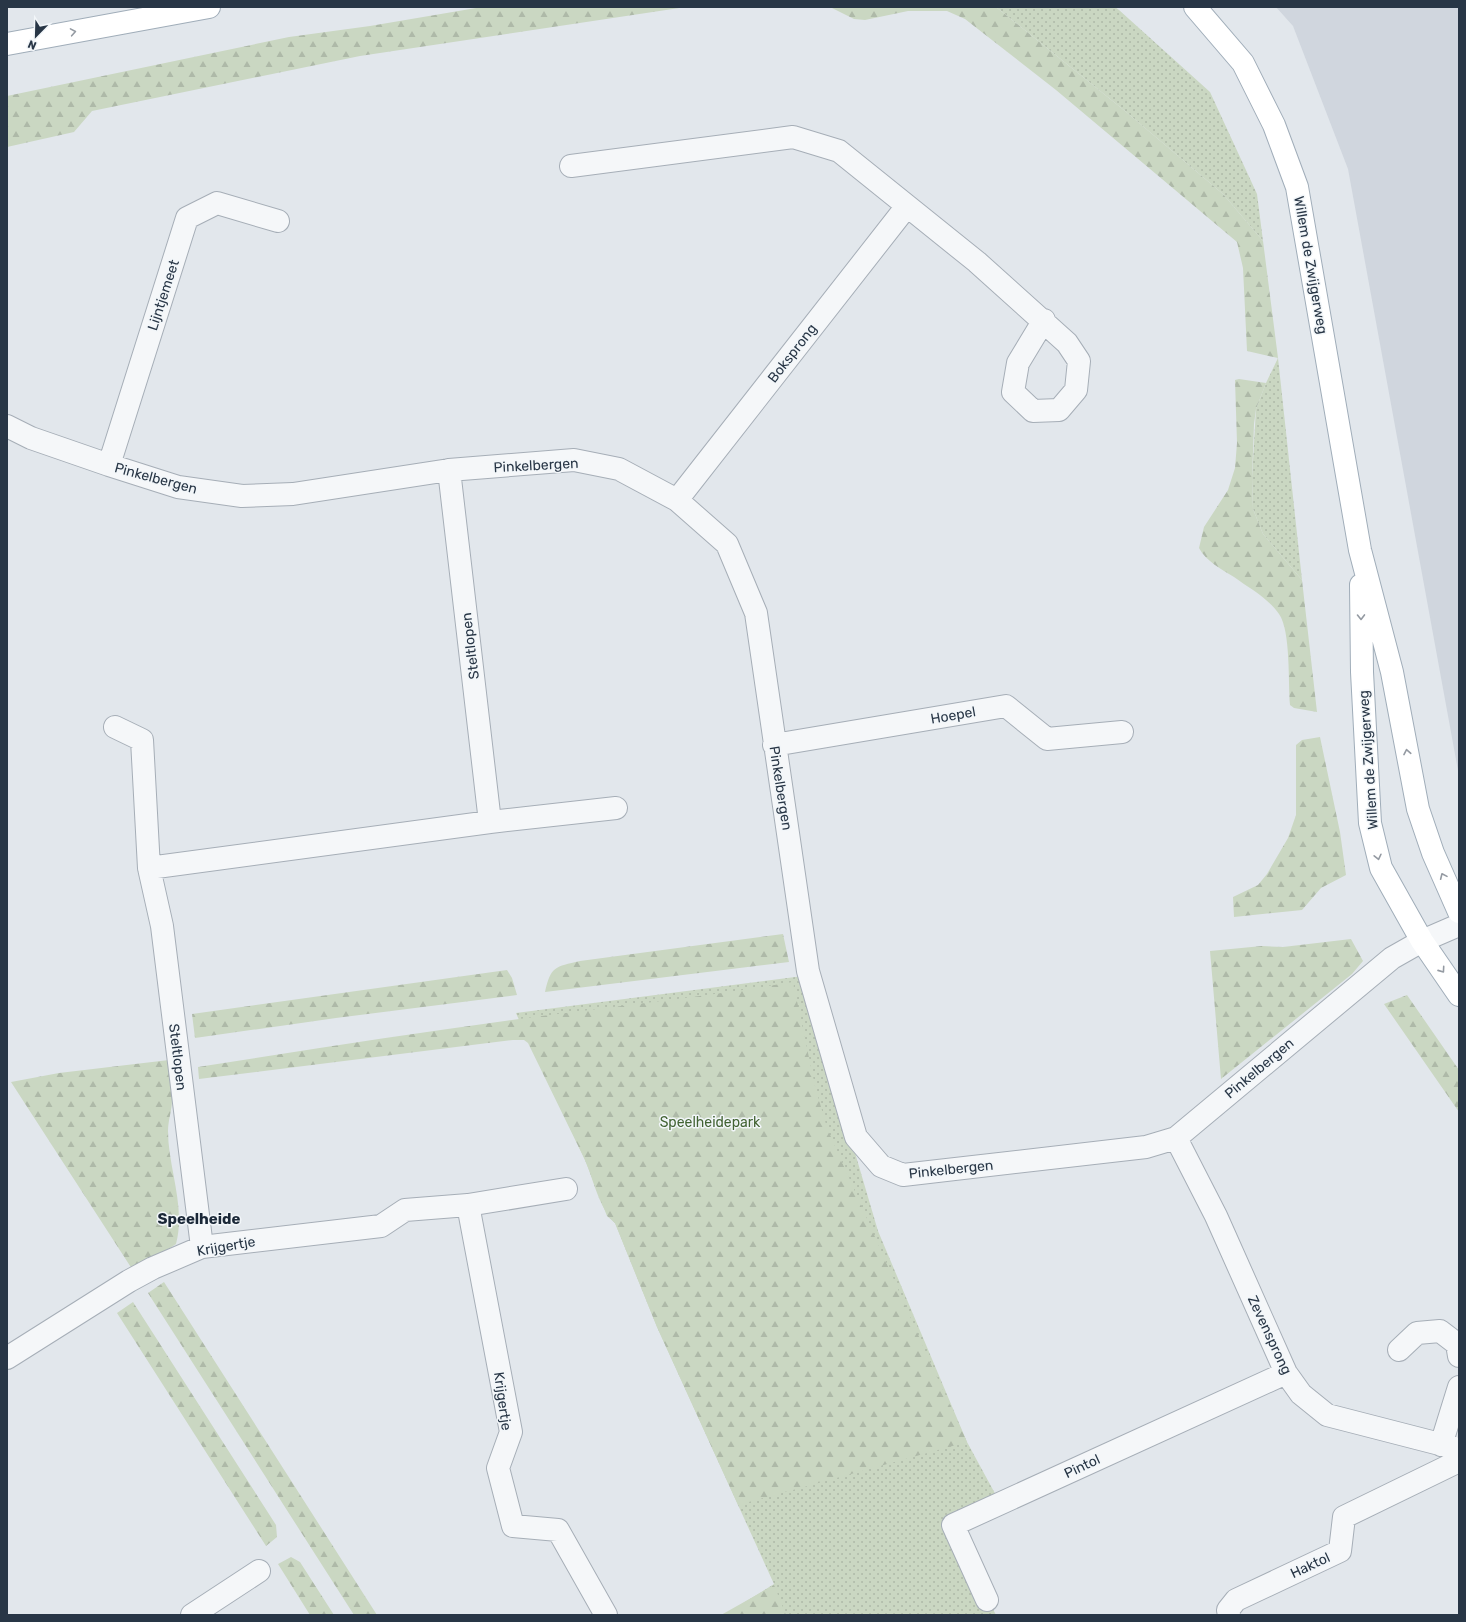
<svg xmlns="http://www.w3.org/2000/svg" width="1466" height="1622" viewBox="0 0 1466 1622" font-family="Rubik,sans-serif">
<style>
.built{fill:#d0d6de}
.green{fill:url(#green-dots)}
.forest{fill:url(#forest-firs)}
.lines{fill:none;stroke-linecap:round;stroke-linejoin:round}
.minor-casing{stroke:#a6aeb7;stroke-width:24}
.major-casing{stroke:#a0adb9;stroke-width:24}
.minor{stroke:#f5f7f9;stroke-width:22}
.major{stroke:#fff;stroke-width:22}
.oneway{stroke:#949aa2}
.labels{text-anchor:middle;stroke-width:3;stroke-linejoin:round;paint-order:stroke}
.street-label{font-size:14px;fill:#283646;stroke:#f2f6f9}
.park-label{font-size:14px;fill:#426333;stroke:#f2f6f9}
.neighbourhood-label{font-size:15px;font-weight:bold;fill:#1a2737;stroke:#f2f6f9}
</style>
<defs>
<pattern id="green-dots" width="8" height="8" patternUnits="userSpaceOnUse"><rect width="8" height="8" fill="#cad7c2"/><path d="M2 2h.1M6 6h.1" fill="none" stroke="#aeb9a8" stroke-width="1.8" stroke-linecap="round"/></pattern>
<pattern id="forest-firs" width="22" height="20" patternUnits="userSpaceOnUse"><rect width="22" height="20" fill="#cad7c2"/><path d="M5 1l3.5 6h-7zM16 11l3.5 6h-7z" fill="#aeb9a8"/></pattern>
</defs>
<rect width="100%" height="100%" fill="#e2e7ec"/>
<path class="built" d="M1276 7H1459V776L1348 169 1293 26Z"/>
<path class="green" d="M996 7H1115L1119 10 1210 92 1257 194 1263 241 1223 194 1125 111Z
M1278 358 1302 580 1263 534 1253 509 1252 478 1256 409 1266 383Z
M803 976 878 1231 967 1442 998 1499 949 1524 996 1615H724L774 1584 657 1327 615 1223C599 1208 594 1181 585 1160 563 1111 537 1063 516 1013Z"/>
<path class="forest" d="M482 7H686L360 56 92 111 74 132 7 147V96L289 37 370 26Z
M830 7H996L1125 111 1223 194 1263 241 1278 358 1247 351 1243 268 1237 242 1056 90 965 19 947 11H908L865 20 854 19Z
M1239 379 1266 383 1256 409 1254 424 1252 478 1253 509 1263 534 1302 580 1317 712 1294 708 1290 705C1288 683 1291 631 1279 614 1268 598 1249 588 1234 577 1221 569 1206 561 1199 548L1204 527 1228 490 1235 468 1237 443 1235 380Z
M1320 737 1340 832 1346 875 1321 888 1302 910 1234 917 1233 897 1258 885 1267 874 1288 838 1296 815V745L1302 740Z
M783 934 789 962 545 992C551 966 555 967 580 961Z
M1351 939 1363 961 1352 974 1221 1079 1210 951 1262 946 1283 947Z
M507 970 512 978 517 995 336 1018 195 1038 192 1014Z
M793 982 815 1086 827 1128 931 1364 967 1442 738 1505 657 1327 615 1223 607 1216 585 1160 528 1043 524 1040H513L199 1079 198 1067C313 1049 427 1031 542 1016 626 1005 710 996 793 982Z
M1407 995 1459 1070V1112L1384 1004Z
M169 1060C170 1073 172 1087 172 1100 172 1110 168 1120 168 1131 168 1168 186 1206 176 1244L134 1272 11 1082 59 1073Z
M164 1282 377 1615H354L148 1293Z
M133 1302 276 1525 277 1537 266 1546 117 1313Z
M291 1557 300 1562 334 1615H310L278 1564Z
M774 1585 786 1615H721Z"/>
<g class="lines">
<g class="minor-casing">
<path id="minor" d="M571 166 793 137 839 151 977 262 1067 343 1079 361 1076 390 1059 410 1033 411 1013 392 1018 363 1044 320
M7 426 31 438 109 465 178 487 242 496 293 494 449 470 574 460 619 469 677 500 727 544 756 613 808 971 856 1137 881 1166 903 1175 1146 1147 1176 1138 1392 958 1422 941 1459 925
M109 465 187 218 217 203 278 221
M449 470 490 822
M677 500 907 206
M115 727 142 740 149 868 490 822 616 808
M774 745 1006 706 1047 739 1122 732
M149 868 162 926 202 1247
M1176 1138 1216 1216 1286 1373 1301 1394 1327 1415 1459 1449
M468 1205 511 1432 498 1468 513 1526 558 1530 606 1615
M1399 1350 1417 1333 1440 1331 1457 1344 1459 1356
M7 1358 129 1281 153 1268 202 1247 381 1226 405 1210 468 1205 566 1189
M1441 1445 1459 1387
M987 1600 953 1525 1286 1373
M192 1615 259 1571
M1229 1615 1228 1610 1236 1600 1340 1551 1344 1517 1459 1461"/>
</g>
<g class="major-casing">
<path id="major" d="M1195 7 1243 63 1274 125 1297 187 1360 550 1392 672 1418 809 1433 853 1459 912
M7 44 209 7
M1361 585 1362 672 1370 823 1381 868 1422 941 1459 995"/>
</g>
<use href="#minor" class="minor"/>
<use href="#major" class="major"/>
</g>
<defs><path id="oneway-chevron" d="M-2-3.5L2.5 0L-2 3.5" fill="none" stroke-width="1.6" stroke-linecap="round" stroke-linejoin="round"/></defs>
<g class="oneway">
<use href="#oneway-chevron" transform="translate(73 32) rotate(-10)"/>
<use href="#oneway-chevron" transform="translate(1361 617) rotate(89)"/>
<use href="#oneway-chevron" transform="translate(1407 752) rotate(-101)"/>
<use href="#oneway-chevron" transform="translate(1378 857) rotate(77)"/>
<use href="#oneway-chevron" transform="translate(1443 876) rotate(-114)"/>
<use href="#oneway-chevron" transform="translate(1442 970) rotate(55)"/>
</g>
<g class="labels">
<g class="street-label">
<text transform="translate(1311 265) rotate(80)" y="5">Willem de Zwijgerweg</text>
<text transform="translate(163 295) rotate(-72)" y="5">Lijntjemeet</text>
<text transform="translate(792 353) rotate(-52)" y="5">Boksprong</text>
<text transform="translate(536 465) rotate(-3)" y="5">Pinkelbergen</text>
<text transform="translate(156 478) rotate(15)" y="5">Pinkelbergen</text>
<text transform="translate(470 646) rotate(-97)" y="5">Steltlopen</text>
<text transform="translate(953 715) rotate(-10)" y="5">Hoepel</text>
<text transform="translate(1368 760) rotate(-94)" y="5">Willem de Zwijgerweg</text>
<text transform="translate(781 788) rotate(81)" y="5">Pinkelbergen</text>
<text transform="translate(178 1057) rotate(83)" y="5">Steltlopen</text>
<text transform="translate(1259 1068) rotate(-40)" y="5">Pinkelbergen</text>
<text transform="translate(951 1169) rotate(-6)" y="5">Pinkelbergen</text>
<text transform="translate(226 1246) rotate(-10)" y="5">Krijgertje</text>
<text transform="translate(1270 1335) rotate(65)" y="5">Zevensprong</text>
<text transform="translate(503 1401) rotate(82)" y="5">Krijgertje</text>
<text transform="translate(1082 1466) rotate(-25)" y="5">Pintol</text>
<text transform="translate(1310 1565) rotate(-25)" y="5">Haktol</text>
</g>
<g class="park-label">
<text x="710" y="1127">Speelheidepark</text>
</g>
<g class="neighbourhood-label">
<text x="199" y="1224">Speelheide</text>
</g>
</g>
<rect width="1466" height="1622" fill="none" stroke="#283646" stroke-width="16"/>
<g transform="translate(36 36) rotate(203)" stroke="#f2f6f9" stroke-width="3" paint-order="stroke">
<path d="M0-3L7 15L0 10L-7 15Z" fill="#283646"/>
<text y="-6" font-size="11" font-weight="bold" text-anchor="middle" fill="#283646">N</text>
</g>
</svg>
